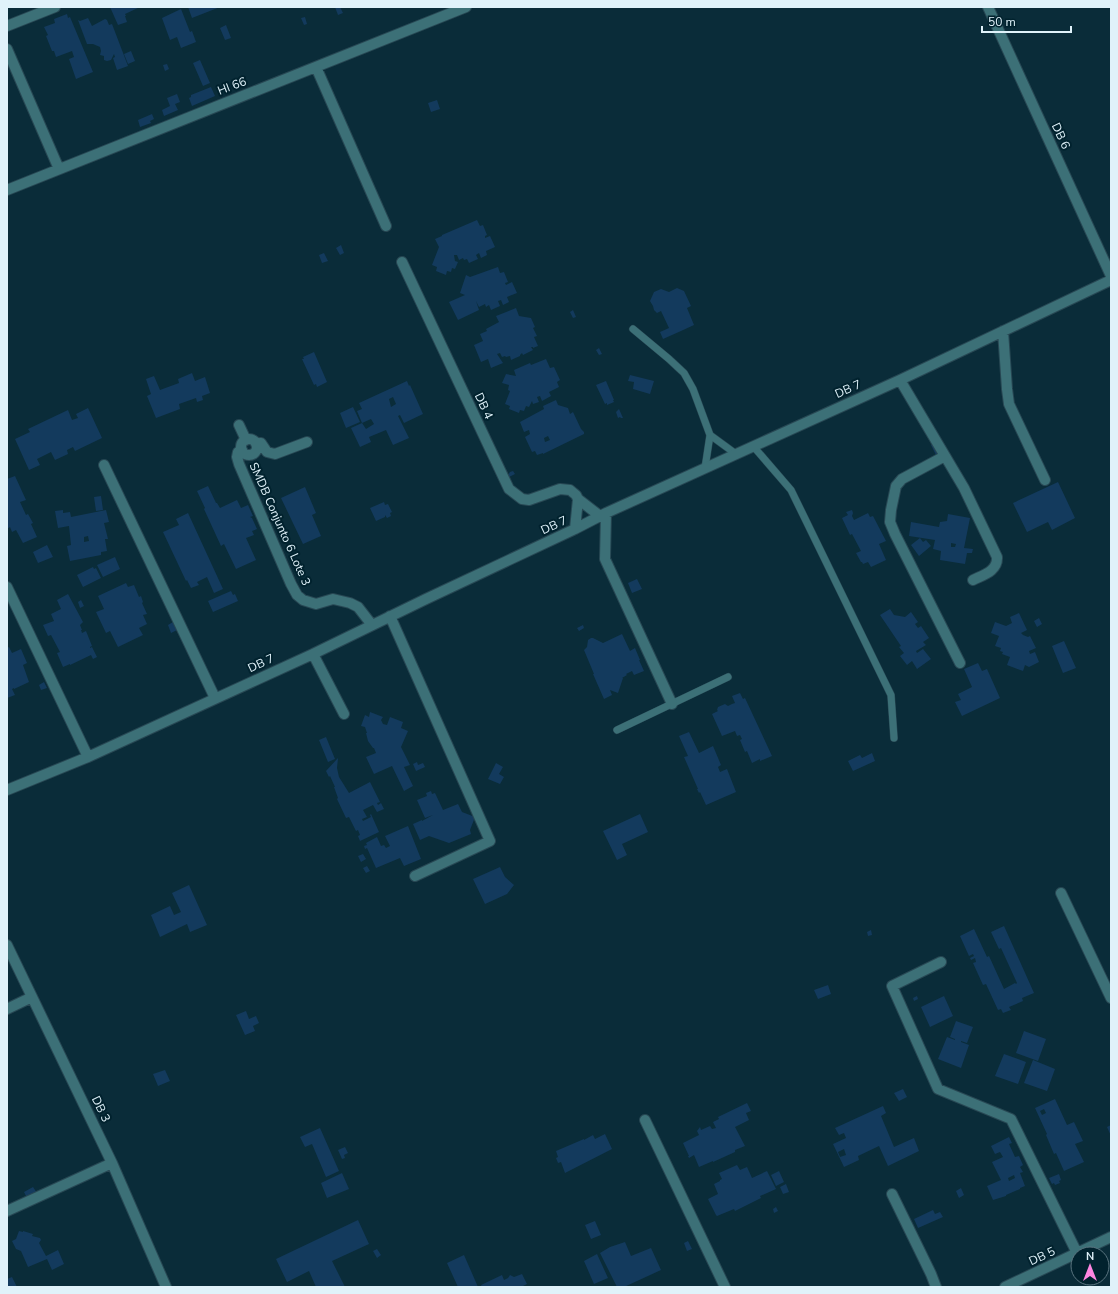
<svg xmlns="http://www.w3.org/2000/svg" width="1118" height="1294" viewBox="0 0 1118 1294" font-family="'Nunito Sans',sans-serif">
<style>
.building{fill:#133a5d;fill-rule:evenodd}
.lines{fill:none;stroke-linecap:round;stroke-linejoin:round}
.lane-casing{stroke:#284854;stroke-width:8}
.street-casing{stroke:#284854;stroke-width:12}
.lane{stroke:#3c7077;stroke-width:7}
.street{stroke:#3c7077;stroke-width:10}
.labels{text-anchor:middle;stroke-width:4;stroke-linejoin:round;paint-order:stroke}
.street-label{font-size:12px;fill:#e0f2fa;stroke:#01222e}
</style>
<rect width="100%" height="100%" fill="#0a2c39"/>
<path class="building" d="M110 7H140L125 14 126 16H125L127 22 118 25Z
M188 7H220L192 18Z
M335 7H340L343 13 338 15Z
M181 9 190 32 192 31 196 42 181 48 177 37 170 40 162 18Z
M67 14 68 18 70 17 93 72 76 79 69 59 74 57 72 51 56 57 54 51H52L46 36 48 35 44 27 55 23 54 19Z
M305 17 307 24 304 25 301 18Z
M88 18 92 26 105 19 107 20 109 25 112 24 128 66 117 70 113 58 115 57 114 54 111 60 107 61 104 60V56L100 55 101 51 100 47 93 44H87L78 20 80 21Z
M226 25 231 38 225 40 220 28Z
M131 51 135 61 128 64 124 54Z
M200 60 210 83 203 86 193 63Z
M167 64 169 69 165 71 163 65Z
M211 87 215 96 192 106 189 98 191 97V95Z
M177 94 180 102 175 104 178 110 164 116 162 110 170 106 167 98Z
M437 100 440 109 431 112 428 103Z
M152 114 154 119 150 121 151 123 140 127 138 120Z
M477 220 480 226 483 225 487 235 485 236V238L490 236 495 247 486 251 487 255 481 258 479 253 476 255 478 259 469 263 467 259 464 260 463 258 459 260 457 255H454L455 261 458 262 455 269 452 268 451 272 447 271 446 275 436 271 437 267 432 265 439 247 435 239 442 236V235Z
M341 245 344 253 340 255 336 248Z
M324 253 328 261 322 263 319 255Z
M498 267 500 273 504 272 508 282 505 283 506 285 512 282 517 293 507 297 509 302 503 305 501 300 498 301 500 306 491 310 489 305 486 307 485 304 479 307 476 301 479 310 458 320 449 302 465 295 460 293 466 275 470 277Z
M677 288 684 291 691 306 687 308 694 325 681 331 679 326 681 331 663 339 660 332 669 328 661 311 657 313 654 310 653 306 650 301 654 292 661 289 669 292Z
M516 308 519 316 531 318 535 327 533 328 537 336 534 337 538 346 533 348V347H531L533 350 523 355 522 353 520 355V356L511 360 510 356 506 357 505 356 502 357 500 353 497 354 503 363 491 368 488 359 481 362 474 345 483 341 480 334 487 331 486 329 499 322 496 316Z
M573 310 576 317 573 318 570 312Z
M599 348 602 354 599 355 596 350Z
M314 352 327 382 317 387 316 384 314 385 302 359H304L303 357Z
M546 359 550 368 554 367 560 380 557 382 559 387 549 392 551 396 542 401 540 396 537 397 539 402 533 404 532 401 529 407 526 406 524 411 520 410 519 413 509 409 510 406 505 404 510 391 508 390 509 385 502 383 506 374 516 376 514 370 530 363 531 365Z
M192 373 195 381 205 377 210 393 202 396 203 400 197 402 196 398 179 404 180 409 156 418 147 396 151 394 146 379 154 376 160 390 179 383 178 379Z
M630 375 654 381 650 394 633 389 634 382 628 381Z
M407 381 409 386 410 385 423 414 404 423 400 415 398 416 409 438 393 445 386 430 369 437 371 442 360 447 351 428 362 423 357 411 362 409 359 403ZM393 397 396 404 391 407 389 399ZM371 419 374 424 366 429 362 423Z
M606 381 614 400H613L614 402 607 405V403L605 404 596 385Z
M556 400 558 405 568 408 570 414 573 412 581 429 584 432V434L543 454V453L537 455 535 451 532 452 525 437 530 434 529 430 524 432 520 422 544 409 543 406ZM548 436 550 440 545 442 544 438Z
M353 407 360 422 346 428 340 413Z
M88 408 102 438 75 451 73 447 67 450 68 454 55 460 51 452 37 459 40 465 29 470 15 439 30 432 28 429 68 410 72 420 78 418 76 414Z
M619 409 623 418H621L620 417 618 418 616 412Z
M937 442 942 453 936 455 931 445Z
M513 471 515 474 509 477 508 475 510 472Z
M15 476 26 500 20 502 26 515 28 514 33 523 31 524 37 537 23 543 16 530 12 532 10 527 7 529V479Z
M1058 482 1075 518 1052 530 1048 522 1027 532 1013 503Z
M208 486 216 503H217L220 508 237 500 241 508 248 505 253 516 250 517 252 518 257 529 252 531 254 535 246 538 256 560 236 569 224 544 221 546 204 509 205 508 197 491Z
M305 487 316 513 312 515 321 536 303 544 281 498Z
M101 496 103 510 96 511 94 497Z
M384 502 385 505 388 504 392 512 390 513 391 516 387 518 385 515V517L376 521 370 508Z
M63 510V513L70 512 71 517 106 510 109 522 104 523 108 539H105L107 551 101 552V555L70 561 67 546 71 545 69 526 58 528 55 511ZM88 536 89 541 84 542V537Z
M852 510 853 513 852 516 854 520 868 513 870 517 873 516 886 541 879 544 886 560 871 567 868 562 863 564 862 562H861L856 553 861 551 852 534 850 535 842 518 848 515 846 512Z
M188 513 223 589 214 593 207 577 197 582 199 585 191 588 187 580 186 581 163 532 179 525 176 519Z
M948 514 970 518 964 548 973 549 972 553H967L965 564 940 560 941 551 933 549 935 540 909 536 911 522 939 527 940 522 947 521ZM951 543 956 544 955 547H951Z
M920 538 923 542 926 540 931 546 919 556 911 545Z
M47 545 53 557 38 563 33 552Z
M115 557 120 569 103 577 97 565Z
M93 567 94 569 96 568 101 578 83 587 77 575Z
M637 579 642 589 632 593 628 583Z
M126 583 128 587 134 585 139 597 141 596 143 602 142 603 147 614 143 615 147 624 139 628 143 635 118 647 110 631 106 633 96 612 104 609 98 596Z
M231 591 233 595 235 594 238 601 213 612 208 601Z
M68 594 83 622 80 625 82 630H81L82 633 86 631 92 646 90 647V648L92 647 97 657 93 659 91 655 70 665V664L63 667 57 653 60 652 51 635 48 636 43 625 54 621 51 614 61 609 57 600Z
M81 600 84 606 80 608 78 602Z
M890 609 894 615 905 617 911 612 918 622 915 624 918 628 921 626 929 638 923 642 926 645 916 651 917 653 923 649 931 659 917 669 912 661 907 665 900 656 904 653 899 647 901 646 880 615Z
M1019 613 1027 630 1021 633 1023 635 1028 637 1030 636 1036 648 1029 651 1030 654 1035 652 1039 662 1029 667 1025 665 1023 671 1007 665 1010 657 1002 654 1003 652 1000 651 1001 648 995 646 999 636 991 633 995 622 1006 626 1012 623 1010 617Z
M1039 618 1042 624 1037 627 1034 621Z
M173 622 181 628 171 633 168 625Z
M583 625 584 628 579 631 577 628Z
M622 634 630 651 635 648 640 660H639L644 671 634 675 632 671 626 674 627 675 622 678H623L618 693 610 690 612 695 604 699 593 674H594L584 650 587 647 588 640 591 638H593L603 643Z
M1064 641 1076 668 1063 673 1052 646Z
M9 647 12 653 21 649 27 663 23 665 29 682 14 689V688L12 689 15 695 7 698V648Z
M978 663 982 671 987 669 1000 698 962 716 955 702 961 700 958 694 972 687 964 669Z
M44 682 47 688 41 690 39 685Z
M740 693 743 699 745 698 772 756 760 761V759L752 763 747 751 745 752 740 740 742 739 740 735 737 736 735 731 722 736 712 714 718 711 717 710 718 707 725 704 728 706 732 704 735 708 732 704 735 703 732 696Z
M370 712 383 717 381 720 383 724 387 725 390 717 403 722 401 728 408 731 401 747 410 765 404 767 413 786 404 791 392 766 374 774 366 757 376 753 374 748H373L368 741 366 733H367L365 727 361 726 365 715 369 717Z
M689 732 699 753 713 746 721 765 718 767 720 772 727 769 736 792 706 805 700 792 699 793 697 789H698L684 757 688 756 679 736Z
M326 737 335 759 328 762 319 740Z
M872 753 875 761 853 771 848 761 860 755 862 758Z
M338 758 337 768 339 777 349 793 370 782 380 802 377 803 378 805 381 803 384 809 377 812 373 805 363 810 367 817 362 819 363 821 371 817 370 815 371 814 379 832 360 841 358 836 360 835 358 830 356 831 349 817 346 818 337 799 338 798 334 787H335L330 776 329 777 326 771Z
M417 762 418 765 423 763 425 767 416 771 413 764Z
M496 763 503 767 499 774 504 777 500 784 488 779Z
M431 791 432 794 435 793 443 810 458 804 462 812 475 817 470 830 471 834 449 843 429 836 420 840 413 824 422 820V821L433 815 425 818 417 800 427 796 426 793Z
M640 814 648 832 622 844 627 855 617 860 603 831Z
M408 826 421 859 404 866 400 858 376 868 367 848 365 849 364 846 367 845 366 843 377 837 381 846 384 845 386 848 390 846 385 836Z
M363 854 366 859 361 862 358 856Z
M367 866 370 871 366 873 363 868Z
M500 867 505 877 514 885 507 894 485 904 473 879Z
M189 885 207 925 190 932 187 924 160 937 151 915 170 906 174 915 181 912 172 893Z
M1004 926 1034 993 1022 998 1023 1001 1009 1007 1011 1010 1003 1013 1001 1009 998 1010 986 984 983 985 973 963 976 962 975 958 971 960 970 958 974 956 973 954 969 956 960 936 974 929 987 957 989 956 1004 989 1015 983 1016 984 1017 983 1001 948 999 949 991 932Z
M871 930 872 935 868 936 867 932Z
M828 985 831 994 818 999 814 990Z
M917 996 918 999 914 1001 913 998Z
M944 996 953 1016 930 1027 921 1007Z
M246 1011 249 1019 256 1016 259 1023 253 1026 255 1031 245 1035 236 1015Z
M956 1021 973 1027 967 1043 961 1041V1042L969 1045 961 1068 938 1059 947 1037 955 1040V1039L950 1037Z
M1024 1031 1046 1039 1038 1061 1016 1053Z
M1004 1054 1026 1062 1018 1084 995 1076Z
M1033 1060 1055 1069 1047 1091 1024 1083Z
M165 1070 170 1081 158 1086 153 1074Z
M903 1089 907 1097 899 1101 894 1093Z
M1055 1099 1067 1125 1074 1122 1083 1141 1075 1144 1084 1162 1064 1171 1056 1153 1054 1154 1046 1135 1047 1134 1035 1108ZM1044 1109 1046 1113 1042 1115 1040 1111Z
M747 1103 751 1111 746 1113 749 1120 735 1127 745 1146 735 1150V1152L713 1162V1161L699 1167 694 1155 689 1158 688 1156H689L683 1143 699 1135 697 1131 700 1127 701 1130 710 1126 712 1129 716 1128 713 1122 719 1119 718 1117Z
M883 1106 886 1113 881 1116 894 1147 914 1138 919 1151 888 1166 879 1146 858 1156 859 1160 844 1167 833 1144 846 1138 844 1133 839 1135 835 1128ZM844 1149 846 1155 840 1157 838 1152Z
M1111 1125V1136L1107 1127Z
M320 1128 339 1171 326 1177 312 1144 305 1147 300 1137Z
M605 1134 612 1149 565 1173 561 1162 558 1163 556 1158 558 1157 556 1151 584 1139V1140L593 1135 595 1139Z
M1009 1137 1012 1143 1009 1144 1015 1157 1019 1156 1023 1165 1020 1167 1023 1172 1020 1173 1025 1186 1020 1188V1189L1006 1195V1196L993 1200 987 1186 1001 1180 992 1162 1003 1157 1000 1152 995 1154 991 1146ZM1014 1175 1015 1178 1009 1181 1008 1178Z
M345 1147 348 1153 344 1155 345 1158 342 1159 338 1150Z
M737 1165 740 1170 747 1167 752 1178 767 1171 776 1189 760 1196 761 1198 735 1211 734 1209 717 1216 716 1215 708 1199 718 1194 714 1184 720 1181V1180L722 1179 719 1173Z
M779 1171 784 1182 776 1186 771 1175Z
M342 1173 349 1189 327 1198 321 1183Z
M1059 1174 1061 1180 1059 1181 1060 1183 1055 1185 1054 1183 1052 1184 1049 1178Z
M786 1184 789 1192 783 1194 780 1187Z
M33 1187 37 1193 27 1198 24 1192Z
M961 1188 964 1195 959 1198 956 1191Z
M776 1207 778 1211 774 1213 773 1209Z
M933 1210 935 1214 940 1212 943 1217 918 1228 914 1219Z
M358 1220 369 1244 332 1261 345 1287H316L309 1271 287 1282 276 1259Z
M595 1221 601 1235 591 1239 585 1225Z
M19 1231 23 1232V1231L33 1234 32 1236 40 1238 41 1240 39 1243 46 1256 58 1250 64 1264 52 1270 47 1259 28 1267 21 1251 16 1249 12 1241 16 1239Z
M688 1241 692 1249 687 1251 684 1243Z
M625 1242 631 1256 651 1248 661 1270 624 1287H617L600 1253 610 1247Z
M377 1249 381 1255 377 1258 373 1251Z
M597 1254 608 1278 594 1284 584 1261Z
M464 1255 478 1287H458L447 1263Z
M522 1274 527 1284 521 1287H482L481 1285 502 1275 504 1280 508 1278 510 1275 514 1277Z
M12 1277 17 1287H7V1279Z"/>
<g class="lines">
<g class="lane-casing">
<path id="lane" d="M633 329 669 359 684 373 693 389 710 435 705 468
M710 435 736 454
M753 446 791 490 891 695 894 738
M617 730 728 677"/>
</g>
<g class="street-casing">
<path id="street" d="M988 7 1111 276
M7 26 55 7
M7 49 59 169
M316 67 386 226
M7 190 466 7
M402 262 509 489 522 499 529 500 560 489 570 490 576 495 578 499 600 516
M1003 331 1007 389 1009 404 1045 480
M900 380 964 488 997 557C998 571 983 575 973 580
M239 425 246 440
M241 447a8 8 0 1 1 16 0a8 8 0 1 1-16 0Z
M256 444 261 443 267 452 275 454 307 442
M242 450 238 452 237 457 239 464 291 584 297 595 303 600 316 604 333 599 350 603 358 607 372 625
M945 456 902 479 896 486 891 510 890 522 895 534 960 663
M104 465 215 698
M606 513 605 559 672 704
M575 529 578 499
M7 587 88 757
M390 616 490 841 415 876
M313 654 344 714
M7 790 88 757 313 654 426 599 575 529 606 513 900 380 1111 280
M1061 893 1111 998
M7 945 112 1163 166 1287
M941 962 892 986 938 1089 1011 1119 1077 1253
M7 1009 32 997
M645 1120 725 1287
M892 1194 931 1274 936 1287
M7 1211 112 1163
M1005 1287 1111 1237"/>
</g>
<use href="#lane" class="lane"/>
<use href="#street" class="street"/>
</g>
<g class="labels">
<g class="street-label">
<text transform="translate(232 86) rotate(-21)" y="4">HI 66</text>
<text transform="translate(1061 136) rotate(65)" y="4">DB 6</text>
<text transform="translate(848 389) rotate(-24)" y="4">DB 7</text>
<text transform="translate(484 406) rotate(65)" y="4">DB 4</text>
<text transform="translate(280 524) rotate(66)" y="4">SMDB Conjunto 6 Lote 3</text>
<text transform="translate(554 525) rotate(-25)" y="4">DB 7</text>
<text transform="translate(261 663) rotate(-25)" y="4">DB 7</text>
<text transform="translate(101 1109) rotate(64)" y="4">DB 3</text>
<text transform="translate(1042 1256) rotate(-25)" y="4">DB 5</text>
</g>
</g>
<rect width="1118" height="1294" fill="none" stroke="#e0f2fa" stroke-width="16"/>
<g transform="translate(1090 1266)"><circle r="19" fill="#01222e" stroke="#5a7580"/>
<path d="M0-3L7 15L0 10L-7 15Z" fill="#fd86e1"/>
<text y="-6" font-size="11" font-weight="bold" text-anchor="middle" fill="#e0f2fa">N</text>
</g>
<path d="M982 26v6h89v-6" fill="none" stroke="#e0f2fa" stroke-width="2"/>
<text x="988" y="26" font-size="12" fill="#e0f2fa" stroke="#01222e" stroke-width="3" paint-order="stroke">50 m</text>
</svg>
